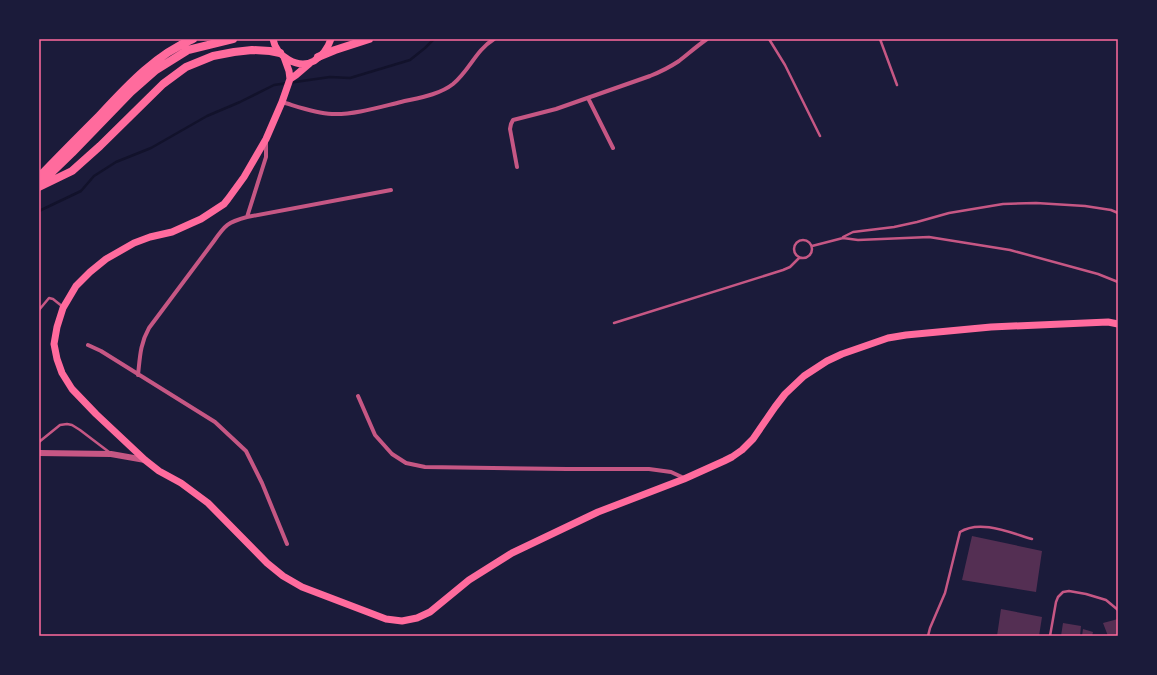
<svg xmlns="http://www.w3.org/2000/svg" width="1157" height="675" viewBox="0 0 1157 675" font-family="Roboto,sans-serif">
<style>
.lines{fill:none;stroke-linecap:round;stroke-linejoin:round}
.stream{stroke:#12122b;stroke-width:2.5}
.building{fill:#542f53}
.service{stroke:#c65784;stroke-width:2.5}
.minor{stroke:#c65784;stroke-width:4}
.tertiary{stroke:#c65784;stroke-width:6}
.primary{stroke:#ff6b9d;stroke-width:7}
.trunk{stroke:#ff6b9d;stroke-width:8}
.neatline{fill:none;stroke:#ff6b9d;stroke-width:1.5}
</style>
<rect width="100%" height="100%" fill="#1b1b3a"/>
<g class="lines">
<path class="stream" d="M39 211 81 191 94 176 116 162 151 148 207 116 240 102 274 85 330 77 350 78 410 60 425 48 434 39"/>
</g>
<path class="building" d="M972 536 1042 551 1036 592 962 580Z
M1001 609 1042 617 1039 636H997Z
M1118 619V636H1108L1103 623Z
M1063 623 1081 626 1080 636H1061Z
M1083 629 1093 632 1092 636H1082Z"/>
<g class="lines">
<path class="service" d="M769 39 785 65 820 136
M880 39 897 85
M843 237 853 232 894 227 917 222 949 213 1003 204 1036 203 1085 206 1111 210 1118 213
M794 249a9 9 0 1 1 18 0a9 9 0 1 1-18 0Z
M812 246 843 238 858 240 929 237 1010 250 1098 274 1118 282
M39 310 49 298 53 299 63 307
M614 323 783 270 790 267 799 258
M39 442 60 425 67 424 72 425 80 430 109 452
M928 636 930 628 945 593 960 532C980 519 1011 533 1032 539
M1050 636 1056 602 1058 597 1063 592 1069 591 1086 594 1106 600 1118 610"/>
<path class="minor" d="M588 98 613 148
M282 102C299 107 315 113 332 114 354 115 380 107 401 102 418 98 439 95 453 84 470 70 475 51 494 39
M517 167 510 129 511 124 513 120 556 109 650 76C660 72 670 67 679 61 688 54 697 46 707 39
M247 217 266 157V140
M88 345 101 351 215 422 246 451 262 483 287 544
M138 375C140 357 140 344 149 328L214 241C225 225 228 222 247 217L391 190
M358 396 375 435 392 454 406 463 425 467 567 469H649L671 472 684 478"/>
<path class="tertiary" d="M39 453 111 454 145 460"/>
<path class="primary" d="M273 39C276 56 298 70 314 61 322 56 328 48 331 39
M284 57 289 71 290 79 282 102 266 139 244 177 228 199 224 204 201 219 192 223 172 232 150 237 134 243 106 259 90 272 76 286 63 308 57 327 54 344 57 359 62 373 72 389 96 414 145 460 159 471 181 483 208 503 267 563 283 576 302 587 386 619 402 621 417 618 430 612 469 580 512 553 598 512 684 479 724 461 732 457 742 450 753 439 775 407 785 394 804 376 827 361 842 354 888 338 906 335 991 327 1108 322 1118 324
M290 79 296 75 310 63"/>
<path class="trunk" d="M318 57 335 50 369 39
M39 177C59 156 79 136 99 116 127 86 155 55 193 39
M41 183 72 153 131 92 156 70 188 50 233 39
M39 187 72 171 100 146 163 84 186 67 213 56 234 52 252 50 270 51 280 53"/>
</g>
<rect width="1157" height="675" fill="none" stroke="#1b1b3a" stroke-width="80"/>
<rect x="40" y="40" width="1077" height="595" class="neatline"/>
</svg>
